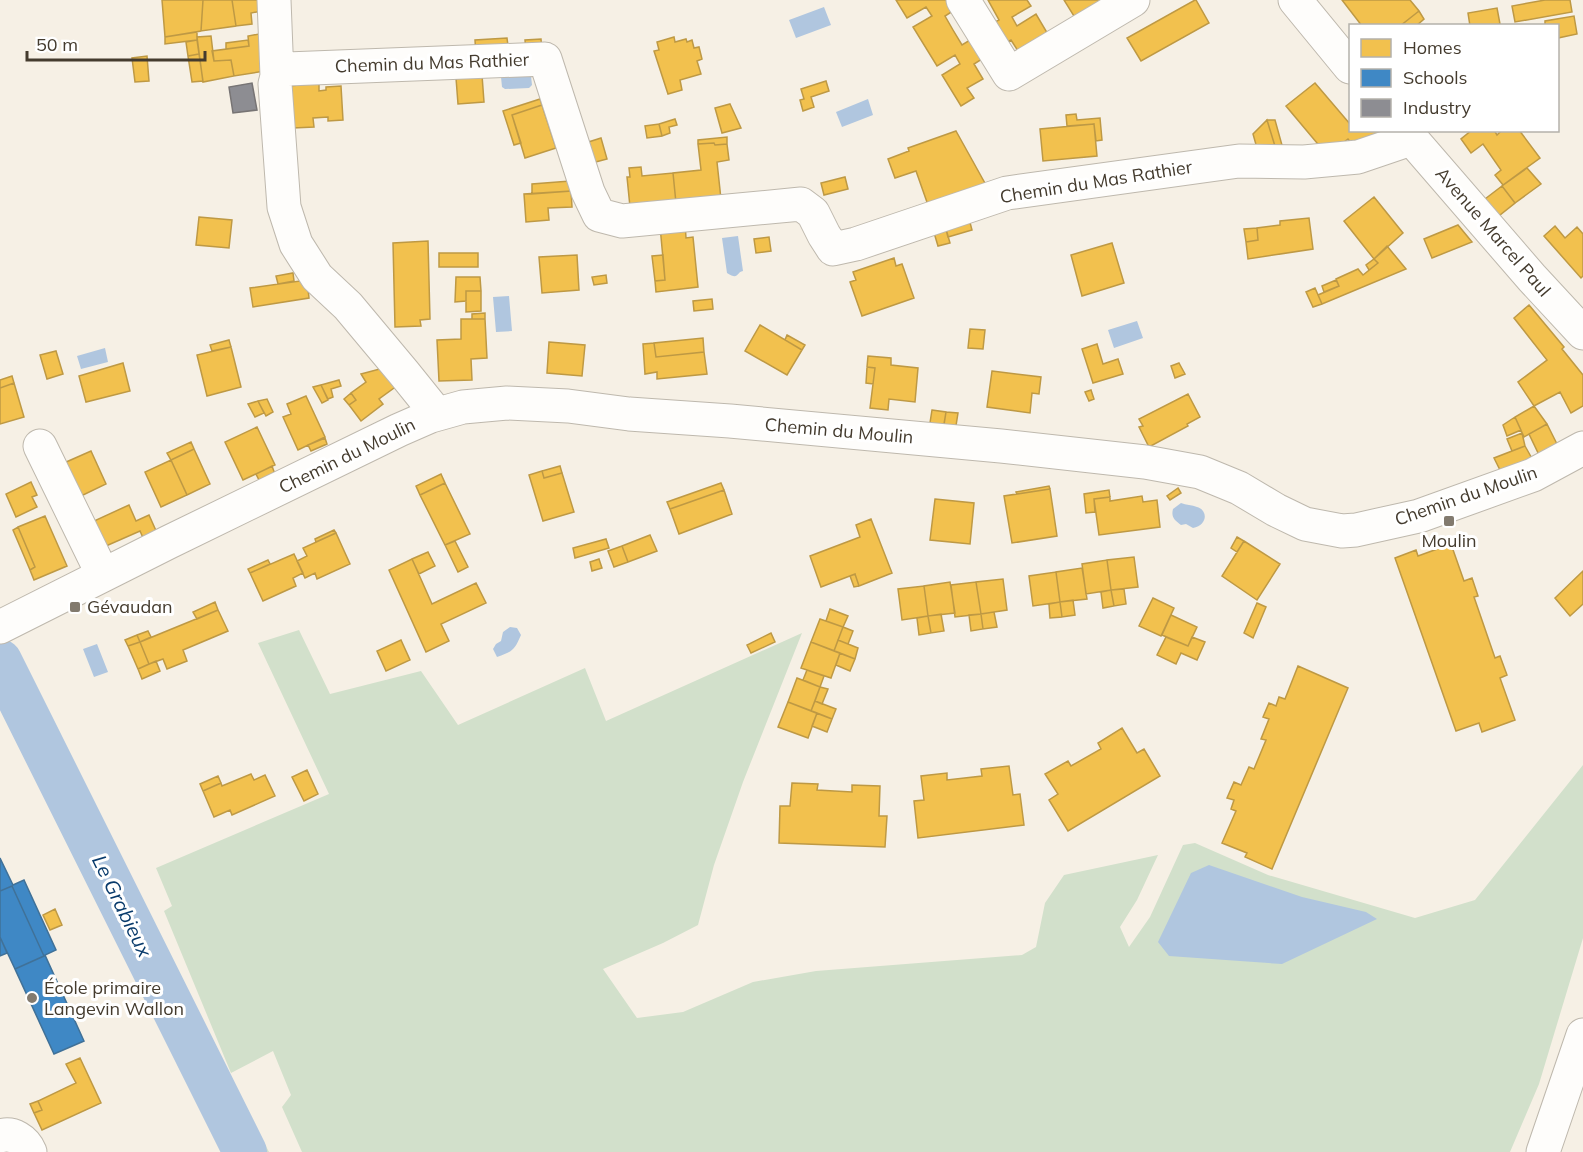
<svg xmlns="http://www.w3.org/2000/svg" width="1583" height="1152" viewBox="0 0 1583 1152" font-family="Mulish,sans-serif">
<style>
.green{fill:#d2e0cb}
.water{fill:#b0c6df}
.homes{fill:#f2c14e;stroke:#be9944;stroke-width:1.5}
.schools{fill:#3f88c5;stroke:#407198;stroke-width:1.5}
.industry{fill:#8d8d92;stroke:#777474;stroke-width:1.5}
.lines{fill:none;stroke-linecap:round;stroke-linejoin:round}
.river{stroke:#b0c6df;stroke-width:44}
.minor-casing{stroke:#beb8ad;stroke-width:35}
.major-casing{stroke:#beb8ad;stroke-width:35}
.minor{stroke:#fefdfb;stroke-width:33}
.major{stroke:#fefdfb;stroke-width:33}
.poi-dot{fill:#827a6e;stroke:#fff;stroke-width:2}
.labels{text-anchor:middle;stroke-width:6;stroke-linejoin:round;paint-order:stroke}
.street-label{font-size:18px;fill:#443b2e;stroke:#fff}
.poi-label{font-size:18px;fill:#443b2e;stroke:#fff;text-anchor:start}
.water-label{font-size:20px;font-style:italic;fill:#083a6b;stroke:#fff}
</style>
<rect width="100%" height="100%" fill="#f6f0e5"/>
<path class="green" d="M299 630 330 694 421 671 458 725 585 668 606 721 802 633 743 782 714 865 698 925 663 943 603 969 637 1018 683 1012 753 982 816 971 1022 955 1036 947 1045 903 1064 875 1158 855 1137 900 1120 927 1129 947 1150 917 1183 845 1195 843 1268 875 1415 918 1475 900 1583 765V938L1539 1084 1510 1152H302L282 1107 291 1095 273 1051 231 1073 164 911 172 906 156 868 329 794 258 643Z
M257 1129 269 1152H224L225 1150Z"/>
<path class="water" d="M824 7 831 25 796 38 789 20Z
M504 75 531 76 532 85 529 88 505 89 502 87 501 77Z
M868 99 873 115 842 127 836 112Z
M738 236 743 271C736 272 739 281 727 273L722 238Z
M509 296 512 331 496 332 493 297Z
M1137 321 1143 338 1114 348 1108 330Z
M105 348 108 362 81 369 77 356Z
M1181 503C1186 505 1192 505 1197 507 1208 510 1208 525 1193 528L1186 524 1181 525C1174 520 1171 517 1173 509Z
M510 627 517 628 521 635C514 651 513 651 497 657L493 649 496 644 501 641 503 632Z
M97 644 108 672 94 677 83 649Z
M1209 865 1302 897 1366 912 1377 919 1282 964 1169 956 1158 942 1191 873Z"/>
<path class="homes" d="M162 0H203L201 31 165 37Z
M203 0H232L236 26 201 31Z
M232 0H266L267 10 251 13 252 24 236 26Z
M896 0H946L953 11 945 16 953 30 962 45 970 40 982 59 974 64 983 79 967 88 974 98 961 106 942 75 960 64 955 55 937 66 913 27 932 16 926 7 907 18Z
M988 0H1027L1031 6 1012 17 1017 26 1036 14 1049 36 1020 54 1011 40 1003 44 991 24 999 20Z
M1064 0H1104L1077 21Z
M1195 0H1196L1209 23 1141 61 1127 38Z
M1342 0H1410L1419 11 1400 26H1362Z
M1545 0H1570L1572 12 1515 22 1512 6Z
M1497 8 1500 24 1490 26H1470L1468 13Z
M1419 11 1424 19 1416 26H1400Z
M1574 16 1577 34 1558 38V26H1545V21Z
M197 32V40L165 44V37Z
M259 34 265 71 234 76 231 60 214 61 212 51 249 46 248 36Z
M211 36 214 61 231 60 234 76 203 82 197 37Z
M674 37 675 42 686 39 687 42 692 40 694 48 699 47 702 59 697 61 701 74 680 80 682 90 668 94 654 51 659 50 657 42Z
M507 38 509 54 476 56 475 40Z
M541 39 542 51 526 52 525 40Z
M197 40 199 54 188 56 186 42Z
M248 40 249 46 226 49V43Z
M199 54 203 81 192 82 188 56Z
M147 56 149 81 135 82 132 58Z
M482 75 484 102 458 104 456 78Z
M826 81 829 91 811 97 814 107 803 111 800 100 804 99 801 89Z
M319 83V91L326 90V87L341 86 343 120 328 121V117L313 118 314 127 293 128 289 86Z
M1315 83 1350 124V130H1380L1387 138 1354 147 1348 139 1340 145 1322 149 1286 106Z
M540 99 542 105 512 115 521 143 514 145 503 111Z
M730 104 741 128 722 133 715 108Z
M542 105 556 148 525 158 512 115Z
M1076 114 1077 120 1100 118 1102 140 1096 141 1094 124 1067 126 1066 115Z
M675 119 677 125 669 127 670 133 662 136 659 124Z
M1267 120H1275L1285 156H1278Z
M1267 120 1278 156 1260 159 1253 134Z
M659 124 662 136 647 138 645 126Z
M1094 124 1097 156 1043 161 1040 129Z
M1472 130H1494L1497 135 1502 130H1519L1540 158 1503 185 1495 175 1501 170 1483 144 1471 153 1461 139Z
M956 131 986 185 928 205 916 171 895 178 888 159 909 151 908 148Z
M727 137V144L715 145 714 143 698 144V140Z
M601 138 607 159 588 164 582 144Z
M714 143 715 145 727 144 729 160 717 162 721 199 676 203 673 173 701 170 698 144Z
M641 167 642 176 673 173 676 203 630 207 627 177H630L629 168Z
M1527 168 1541 184 1515 203 1502 186Z
M845 177 848 189 824 195 821 183Z
M570 181 571 191 532 194V184Z
M1502 186 1515 203 1495 219 1481 202Z
M571 191 572 207 548 208 549 220 526 222 524 194Z
M1374 197 1403 233 1374 259 1344 221Z
M968 215 972 230 948 237 944 222Z
M199 217 232 220 229 248 196 245Z
M1309 218 1313 249 1248 259 1246 242 1258 240 1257 228 1280 225V221Z
M944 222 950 243 938 246 932 226Z
M685 223 686 238 693 237 698 287 656 292 655 281 665 280 660 226Z
M1458 225 1472 242 1432 258 1424 239Z
M1555 226 1565 238 1577 227 1583 234V276L1581 278 1544 236Z
M1257 228 1258 240 1246 242 1244 229Z
M769 237 771 251 756 253 754 239Z
M428 241 430 319 420 320 421 326 395 327 393 243Z
M1112 243 1124 283 1082 296 1071 255Z
M1387 246 1406 269 1322 304 1318 295 1339 286 1336 279 1358 269 1363 275 1378 263 1374 259Z
M439 253H478V267H439Z
M577 255 579 290 542 293 539 257Z
M663 255 665 280 655 281 652 256Z
M894 258 896 266 902 264 914 298 862 316 850 282 856 280 853 272Z
M1374 259 1378 263 1369 270 1366 265Z
M293 273 294 281 278 284 276 276Z
M606 275 607 283 594 285 592 277Z
M456 277H480L481 291H466V301L455 302Z
M307 280 309 298 253 307 250 288Z
M1336 280 1339 286 1324 292 1322 286Z
M1315 288 1322 304 1313 307 1306 292Z
M466 291H481V311L466 312Z
M712 299 713 309 694 311 693 301Z
M1529 305 1564 347 1562 349 1583 375V406L1571 413 1560 392 1534 406 1518 382 1547 360 1514 318Z
M485 313V319H472V314Z
M461 319H485L487 358 471 359 472 380 439 381 437 340 461 339Z
M760 325 802 350 787 375 745 351Z
M970 329 985 330 983 349 968 348Z
M787 335 805 345 802 350 785 340Z
M703 338 704 352 656 357 654 343Z
M229 340 231 347 212 351 210 345Z
M549 342 585 345 582 376 547 373Z
M654 343 656 357 704 352 707 374 657 379V372L645 374 643 344Z
M1097 344 1103 364 1118 359 1123 374 1093 383 1082 349Z
M231 347 241 387 207 396 197 355Z
M56 351 63 374 47 379 40 355Z
M868 356 891 358V365L918 368 915 402 889 399 888 410 870 408 875 368 867 367Z
M123 363 130 391 86 402 79 376Z
M1179 363 1185 374 1175 378 1171 366Z
M387 367 401 383 379 399 383 404 361 421 349 405 356 400 351 393 366 382 361 374Z
M867 367 875 368 873 384 866 383Z
M992 371 1041 377 1039 394 1032 393 1030 413 987 407Z
M12 376 14 383 0 388V380Z
M339 380 341 386 331 389 333 397 328 399 321 385Z
M14 383 24 417 0 424V388Z
M321 385 328 400 322 403 313 387Z
M1091 390 1094 399 1089 401 1085 392Z
M351 393 356 400 349 405 344 399Z
M1188 394 1200 417 1187 424 1188 426 1149 447 1139 427 1143 426 1139 419Z
M306 396 325 437 298 450 283 417 291 414 287 404Z
M267 399 273 412 266 416 258 401Z
M258 401 264 413 255 417 248 404Z
M1534 406 1547 424 1524 437 1515 417Z
M932 410 946 412 943 431 929 429Z
M946 412 958 413 955 432 943 430Z
M1515 417 1521 430 1507 436 1503 425Z
M1547 424 1561 452 1541 459 1529 434Z
M257 427 275 465 243 480 225 442Z
M1522 433 1525 446 1512 451 1507 439Z
M325 438 327 444 311 451 308 445Z
M191 442 194 449 171 460 167 453Z
M1525 446 1534 462 1502 474 1494 458Z
M194 449 210 484 187 495 171 460Z
M91 451 106 484 79 497 64 463Z
M171 460 187 495 161 507 145 472Z
M272 466 276 477 261 484 256 474Z
M560 466 562 473 544 478 542 471Z
M542 471 544 478 562 473 574 512 543 521 529 475Z
M441 474 445 483 420 495 416 486Z
M31 482 37 495 32 497 37 507 16 517 6 494Z
M445 483 470 534 445 545 420 495Z
M721 483 724 490 670 509 667 502Z
M1049 486 1050 489 1017 494 1016 492Z
M1178 488 1181 493 1170 500 1167 496Z
M1050 489 1057 536 1012 543 1004 496Z
M724 490 732 514 679 534 670 509Z
M1109 490 1110 497 1094 499 1095 512 1086 513 1084 494Z
M1142 496 1143 502 1157 500 1160 527 1099 535 1094 499 1110 497V501Z
M935 499 974 503 970 544 930 540Z
M129 505 136 521 149 515 157 533 144 540 140 531 106 546 94 521Z
M45 516 67 566 34 580 30 570 35 567 18 527Z
M871 519 892 573 859 586 855 574 821 587 810 556 860 537 856 525Z
M18 527 35 567 30 570 13 530Z
M334 530 336 533 316 542 315 539Z
M336 533 350 564 317 579 315 573 305 578 297 561 307 556 303 548Z
M650 535 657 551 628 562 622 546Z
M1237 537 1244 541 1237 552 1231 548Z
M606 539 609 548 575 558 573 548Z
M455 541 468 567 458 572 445 545Z
M1244 541 1280 564 1257 600 1222 576Z
M1451 544 1464 581 1472 578 1478 596 1474 597 1495 658 1500 656 1507 675 1500 678 1515 720 1482 732 1479 723 1456 731 1395 558 1416 550 1418 556Z
M622 546 628 562 614 567 608 551Z
M428 552 435 566 419 574 412 559Z
M294 554 303 573 293 578 296 586 263 601 250 573Z
M1134 557 1138 587 1111 590 1107 560Z
M412 559 432 604 476 583 486 603 441 624 449 641 426 652 389 570Z
M599 559 602 568 592 571 590 562Z
M268 560 270 564 250 573 248 569Z
M1107 560 1111 590 1086 594 1082 564Z
M1082 568 1087 599 1060 602 1056 572Z
M1583 571V604L1570 616 1555 598Z
M1056 572 1060 602 1033 606 1029 576Z
M855 574 859 586 854 587 850 576Z
M1003 579 1007 610 981 614 976 582Z
M950 582 955 613 928 616 924 586Z
M976 582 981 614 955 617 951 585Z
M924 586 928 616 902 620 898 589Z
M1124 589 1126 604 1114 606 1111 590Z
M1111 590 1114 606 1103 608 1101 592Z
M1153 598 1174 608 1161 636 1139 626Z
M1073 600 1075 615 1062 617 1060 602Z
M215 602 218 610 197 619 193 612Z
M1060 602 1062 617 1050 618 1049 604Z
M1257 603 1266 607 1253 638 1244 633Z
M830 609 848 616 843 627 826 621Z
M218 610 228 631 183 650 187 661 167 669 163 659 149 664 140 642Z
M994 612 997 627 983 629 981 614Z
M941 614 944 631 931 633 928 616Z
M981 614 983 629 971 631 969 615Z
M1171 615 1197 627 1188 646 1162 635Z
M928 616 931 633 919 635 917 618Z
M820 619 843 627 834 651 811 642Z
M843 627 853 631 848 644 838 640Z
M148 631 151 637 140 642 137 635Z
M771 633 775 642 751 653 747 645Z
M137 635 140 642 128 646 125 640Z
M1166 637 1188 646 1192 637 1205 642 1197 660 1181 653 1176 664 1157 655Z
M401 640 410 660 386 671 377 651Z
M838 640 858 648 855 659 834 651Z
M140 642 149 664 138 669 128 646Z
M811 642 840 653 831 678 801 668Z
M840 653 855 659 850 671 836 665Z
M156 661 160 671 142 679 138 669Z
M1298 666 1348 688 1272 869 1245 857 1247 853 1222 843 1236 811 1231 809 1234 800 1227 798 1234 782 1241 785 1249 767 1254 769 1266 740 1261 739 1269 719 1263 717 1269 703 1276 706 1279 697 1285 699Z
M807 670 824 676 820 687 803 680Z
M797 678 820 687 811 711 788 702Z
M820 687 828 689 822 704 815 701Z
M815 701 836 709 832 719 811 711Z
M788 702 817 713 808 738 778 727Z
M817 713 832 719 827 732 812 726Z
M1122 728 1137 753 1144 749 1160 776 1068 831 1049 800 1058 794 1045 774 1068 761 1071 766 1101 749 1098 743Z
M1009 766 1013 795 1020 794 1024 825 918 838 914 801 924 800 921 776 947 773V780L982 776 981 769Z
M307 770 318 794 304 801 292 777Z
M251 774 254 780 265 775 275 796 232 815 230 810 214 817 203 791 221 783 222 786Z
M218 776 221 783 203 791 200 784Z
M792 783 818 784 817 790 852 792V785L880 786 879 816H887L885 847 779 843 780 806H790Z
M55 909 62 925 50 930 43 915Z
M80 1058 101 1103 42 1130 34 1113 42 1110 38 1101 76 1083 66 1064Z
M38 1101 42 1110 34 1113 30 1104Z"/>
<path class="schools" d="M0 858 13 885 24 880 56 950 45 955 84 1041 54 1054 15 969 44 956 12 886 0 891Z
M12 886 44 956 15 969 0 937V891Z
M0 937 7 953 0 956Z"/>
<path class="industry" d="M252 83 257 110 233 113 229 87Z"/>
<g class="lines">
<path class="river" d="M0 661 245 1152"/>
<g class="minor-casing">
<path id="minor" d="M274 0 277 76 275 84 284 207 296 244 317 277 348 306 404 373 437 414
M963 0 1009 74 1133 0
M277 76 287 69 545 59 588 192 599 215 622 221 801 204 813 213 824 235 833 249 856 244 1007 193 1239 161 1304 162 1358 157 1411 139
M40 446 103 575
M0 627 169 542 399 430 431 416 463 407 507 403 568 406 629 414 730 421 1001 446 1145 462 1200 472 1239 488 1276 510 1305 524 1342 531 1356 530 1419 516 1533 475 1583 448
M0 1136C13 1132 25 1140 30 1152"/>
</g>
<g class="major-casing">
<path id="major" d="M1295 0 1350 67
M1404 130 1532 278 1583 333
M1543 1152 1583 1035"/>
</g>
<use href="#minor" class="minor"/>
<use href="#major" class="major"/>
</g>
<g class="poi-dot">
<rect x="1443" y="515" width="12" height="12" rx="3"/>
<rect x="69" y="601" width="12" height="12" rx="3"/>
<circle cx="32" cy="998" r="6"/>
</g>
<g class="labels">
<g class="street-label">
<text transform="translate(432 63) rotate(-2)" y="6">Chemin du Mas Rathier</text>
<text transform="translate(1096 182) rotate(-9)" y="6">Chemin du Mas Rathier</text>
<text transform="translate(1493 232) rotate(49)" y="6">Avenue Marcel Paul</text>
<text transform="translate(839 431) rotate(5)" y="6">Chemin du Moulin</text>
<text transform="translate(347 456) rotate(-26)" y="6">Chemin du Moulin</text>
<text transform="translate(1466 496) rotate(-19)" y="6">Chemin du Moulin</text>
</g>
<g class="poi-label">
<text x="1449" y="547" text-anchor="middle">Moulin</text>
<text x="87" y="613">Gévaudan</text>
<text x="44" y="994">École primaire<tspan x="44" dy="21">Langevin Wallon</tspan></text>
</g>
<g class="water-label">
<text transform="translate(122 906) rotate(64)" y="7">Le Grabieux</text>
</g>
</g>
<rect x="1349" y="24" width="210" height="108" fill="#ffffff" stroke="#b4b1ab" stroke-width="1.5"/>
<rect x="1361" y="39" width="30" height="18" fill="#f2c14e" stroke="#b4b1ab" stroke-width="1.5"/>
<text x="1403" y="54" font-size="18" fill="#443b2e">Homes</text>
<rect x="1361" y="69" width="30" height="18" fill="#3f88c5" stroke="#b4b1ab" stroke-width="1.5"/>
<text x="1403" y="84" font-size="18" fill="#443b2e">Schools</text>
<rect x="1361" y="99" width="30" height="18" fill="#8d8d92" stroke="#b4b1ab" stroke-width="1.5"/>
<text x="1403" y="114" font-size="18" fill="#443b2e">Industry</text>
<path d="M27 51v9h178v-9" fill="none" stroke="#443b2e" stroke-width="3"/>
<text x="36" y="51" font-size="18" fill="#443b2e" stroke="#ffffff" stroke-width="4.5" paint-order="stroke">50 m</text>
</svg>
